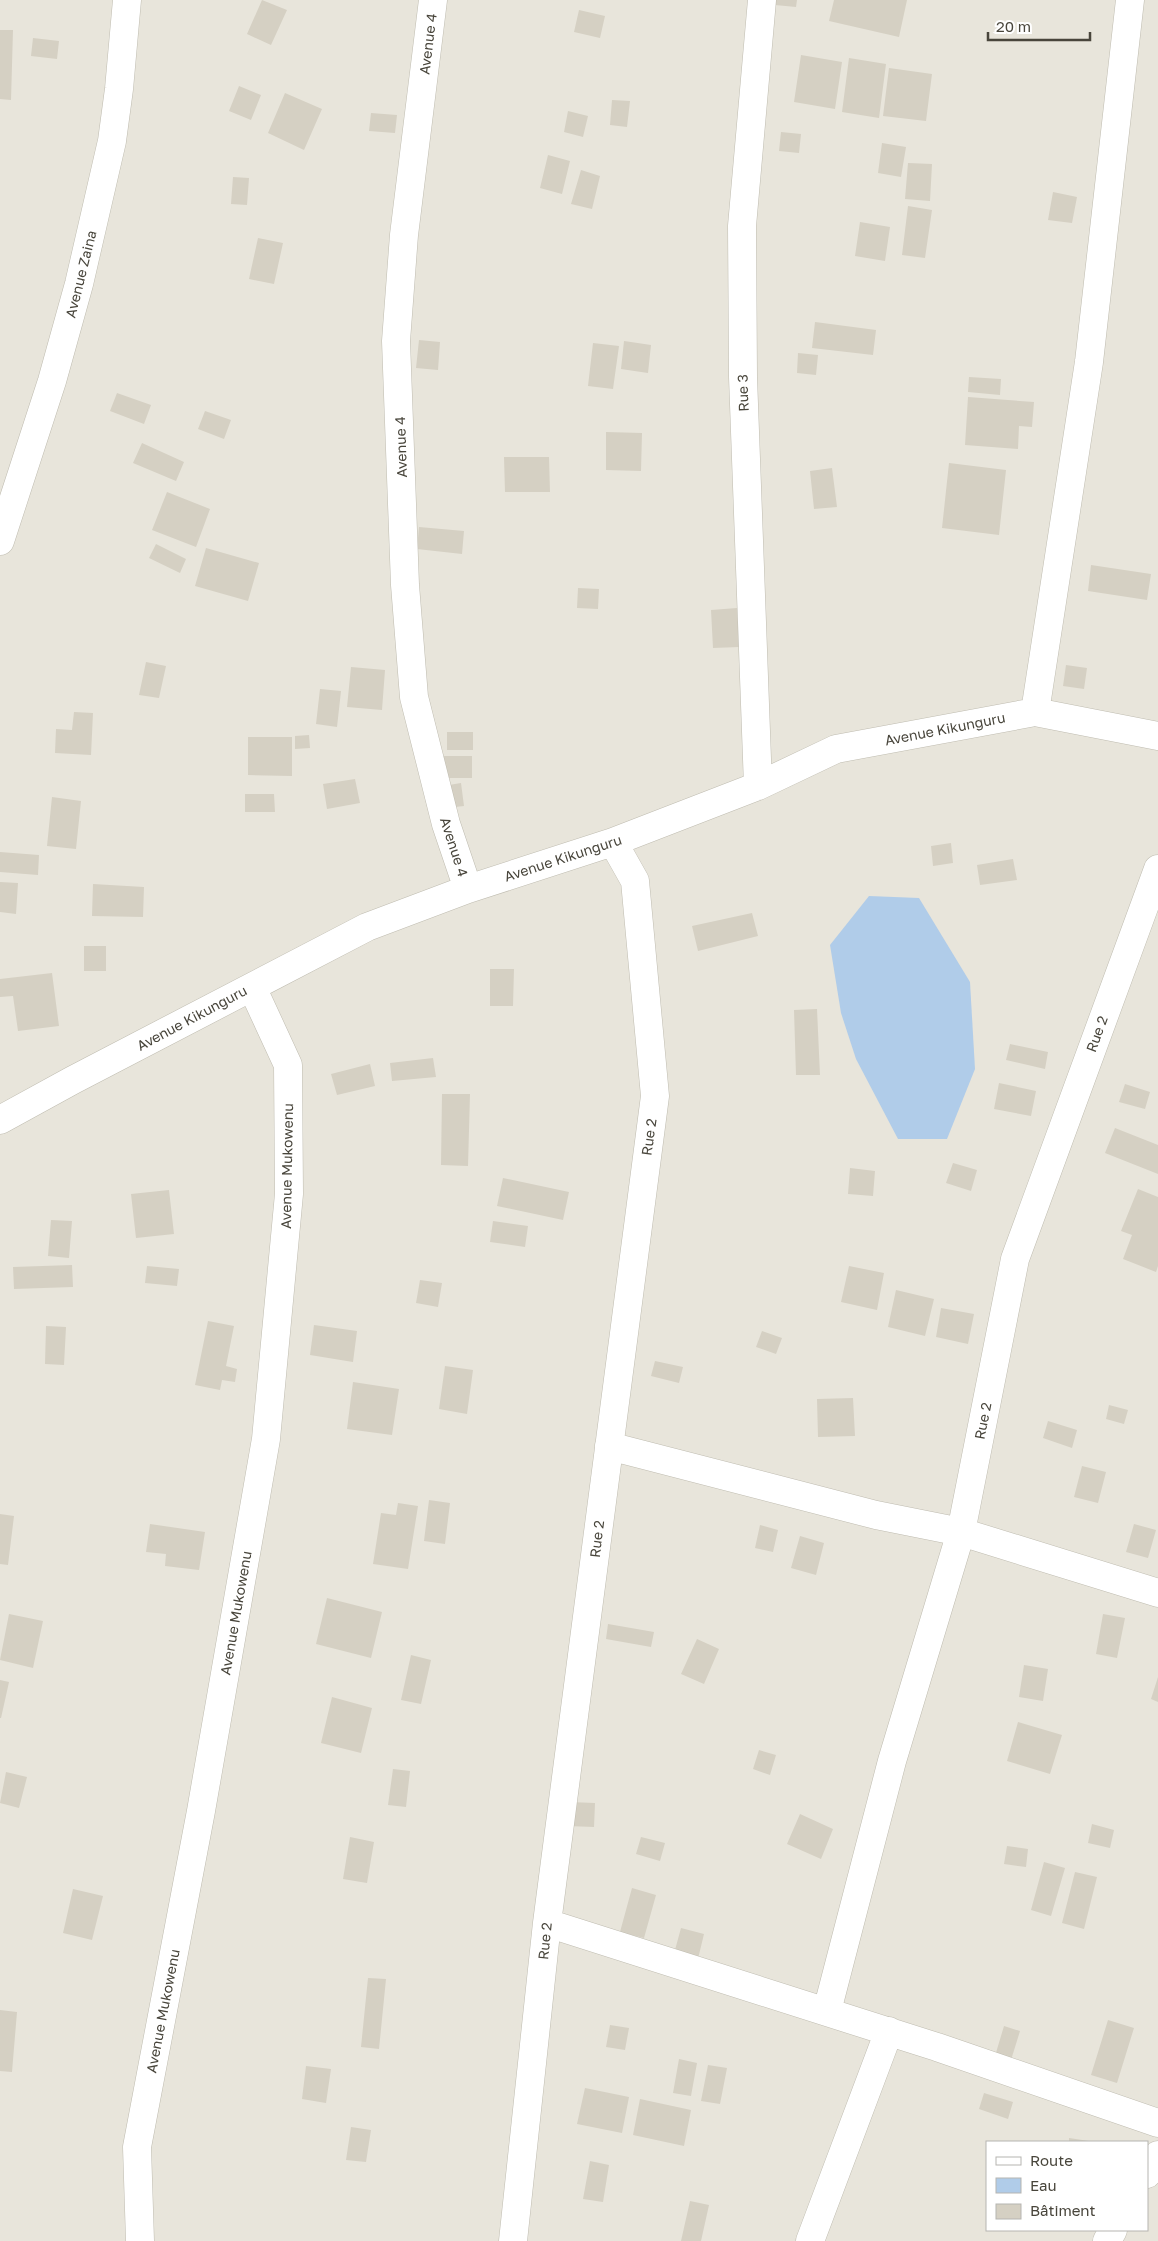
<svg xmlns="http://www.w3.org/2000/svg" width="1158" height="2241" viewBox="0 0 1158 2241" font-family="'Golos Text',sans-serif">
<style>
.residential{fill:#e8e5db;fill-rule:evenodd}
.water{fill:#b0cce9}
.building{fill:#d5d0c3}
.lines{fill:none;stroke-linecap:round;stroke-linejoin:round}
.minor-casing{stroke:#bfbcb0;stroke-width:29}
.minor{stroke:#fff;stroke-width:28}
.labels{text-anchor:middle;stroke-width:5;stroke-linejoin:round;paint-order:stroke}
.street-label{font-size:14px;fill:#48453b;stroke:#fff}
</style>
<rect width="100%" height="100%" fill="#f4f3ec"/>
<path class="residential" d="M0 0H1158V2241H0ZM987 2142H1147V2230H987Z"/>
<path class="water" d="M869 896 919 898 970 982 975 1069 947 1139H898L856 1059 841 1013 830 945Z"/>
<path class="building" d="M262 0 287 10 271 45 247 34Z
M776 0H797L796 7 775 5Z
M834 0H907L899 37 829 21Z
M579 10 605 16 600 38 574 32Z
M0 30H13L11 100 0 99Z
M33 38 59 41 57 59 31 56Z
M801 55 842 62 835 109 794 102Z
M849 58 886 64 879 118 842 112Z
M889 68 932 74 926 121 883 116Z
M239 86 261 95 251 120 229 111Z
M285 93 322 109 304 150 268 133Z
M612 100 630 101 627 127 610 125Z
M568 111 588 116 583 137 564 132Z
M371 113 397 115 395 133 369 131Z
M781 132 801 134 799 153 779 151Z
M882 143 906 147 901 177 878 173Z
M548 155 570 161 562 194 540 188Z
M908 163 932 164 930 201 905 199Z
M581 170 600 176 592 209 571 204Z
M233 177 249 178 247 205 231 204Z
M1053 192 1077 197 1072 223 1048 220Z
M908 206 932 210 925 258 902 255Z
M860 222 890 227 885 261 855 256Z
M258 238 283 243 274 284 249 279Z
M815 322 876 330 873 355 812 348Z
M419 340 440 342 438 370 416 368Z
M624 341 651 345 648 373 621 369Z
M593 343 619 346 613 389 588 386Z
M798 353 818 355 816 375 797 373Z
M969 377 1001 379 1000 395 968 392Z
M117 393 151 405 144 424 110 411Z
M968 397 1034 402 1032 427 1019 426 1018 449 965 445Z
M205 411 231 420 224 439 198 429Z
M606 432 642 433 641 471 606 470Z
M142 443 184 462 176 481 133 463Z
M504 457H549L550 492H505Z
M949 463 1006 470 999 535 942 528Z
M832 468 837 507 814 509 810 471Z
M167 492 210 509 196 547 152 530Z
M419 527 464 531 462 554 417 549Z
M156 544 186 559 180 573 149 558Z
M206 548 259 563 248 601 195 586Z
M1091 565 1151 574 1147 600 1088 591Z
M578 588 599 589 598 609 577 608Z
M737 608 739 647 713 648 711 610Z
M146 662 166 666 159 698 139 695Z
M1066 665 1087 668 1084 689 1063 686Z
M351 667 385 670 382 710 347 707Z
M320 689 341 691 337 727 316 724Z
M74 712 93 713 91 755 55 753 56 729 72 730Z
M447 732H473V750H447Z
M309 735 310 748 295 749V736Z
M248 737H292V776L248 775Z
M436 756H472V778H436Z
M355 779 360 803 327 809 323 784Z
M461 783 464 806 446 808 443 786Z
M245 794H274L275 812H245Z
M52 797 81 801 76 849 47 846Z
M951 843 953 863 933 866 931 846Z
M0 852 39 855 38 875 0 872Z
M1013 859 1017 880 980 885 977 865Z
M0 882 18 883 16 914 0 912Z
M93 884 144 887 143 917 92 916Z
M752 913 758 936 698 951 692 926Z
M84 946H106V971H84Z
M490 969H514L513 1006H490Z
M52 973 59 1026 18 1031 13 996 0 997V979Z
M817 1009 820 1075H796L794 1010Z
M1010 1044 1048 1052 1045 1069 1006 1060Z
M433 1058 436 1077 392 1081 390 1063Z
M370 1064 375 1086 337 1095 331 1074Z
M999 1083 1036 1091 1031 1116 994 1109Z
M1125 1084 1150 1092 1145 1109 1119 1102Z
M442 1094H470L468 1166 441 1165Z
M1115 1128 1158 1145V1174L1105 1153Z
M953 1163 977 1170 971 1191 946 1183Z
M850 1168 875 1171 873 1196 848 1194Z
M503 1178 569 1192 563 1220 497 1206Z
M1138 1189 1158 1197V1266L1156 1272 1123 1259 1132 1235 1121 1231Z
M169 1190 174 1234 136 1238 131 1194Z
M51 1220 72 1221 69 1258 48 1256Z
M493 1221 528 1226 525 1247 490 1242Z
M72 1265 73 1287 14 1289 13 1267Z
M147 1266 179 1269 177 1286 145 1283Z
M849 1266 884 1273 877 1310 841 1302Z
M420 1280 442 1283 438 1307 416 1303Z
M896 1290 934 1299 925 1336 888 1327Z
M941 1308 974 1314 968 1344 936 1337Z
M208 1321 234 1326 226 1366 237 1369 235 1382 222 1380 220 1390 195 1385Z
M314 1325 357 1331 353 1362 310 1355Z
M46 1326 66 1327 64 1365 45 1364Z
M762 1331 782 1338 776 1354 756 1347Z
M655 1361 683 1367 679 1383 651 1376Z
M445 1366 473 1370 467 1414 439 1409Z
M353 1382 399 1389 392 1435 347 1429Z
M853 1398 855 1436 818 1437 817 1399Z
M1109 1405 1128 1410 1124 1424 1106 1419Z
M1048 1421 1077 1430 1072 1448 1043 1438Z
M1082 1466 1106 1472 1098 1503 1074 1497Z
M429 1500 450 1503 445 1544 424 1541Z
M398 1503 418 1506 408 1569 373 1564 381 1513 396 1515Z
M0 1514 14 1516 8 1565 0 1564Z
M150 1524 205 1532 199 1570 165 1566 166 1554 146 1552Z
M1134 1524 1156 1530 1148 1558 1126 1552Z
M760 1525 778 1530 773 1552 755 1548Z
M800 1536 824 1543 816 1575 791 1568Z
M327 1598 382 1612 371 1658 316 1644Z
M9 1614 43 1621 33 1668 0 1660Z
M1103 1614 1125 1618 1117 1658 1096 1654Z
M608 1624 654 1632 651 1647 606 1639Z
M697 1639 719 1649 704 1684 681 1674Z
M411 1655 431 1660 421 1704 401 1700Z
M1024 1665 1048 1669 1043 1701 1019 1697Z
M1158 1677V1702L1151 1699Z
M0 1680 9 1682 1 1718H0Z
M332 1697 372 1708 361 1753 321 1743Z
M1018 1722 1062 1735 1050 1774 1007 1761Z
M759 1750 776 1755 770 1775 753 1769Z
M393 1769 410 1771 406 1807 388 1805Z
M6 1772 27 1777 19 1808 0 1803Z
M569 1802 595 1803 594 1827 568 1826Z
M800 1814 833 1829 821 1859 787 1844Z
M1092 1824 1114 1830 1110 1848 1088 1843Z
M350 1837 374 1842 367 1883 343 1879Z
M641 1837 665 1843 660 1861 636 1854Z
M1007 1846 1028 1849 1026 1867 1004 1864Z
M1044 1862 1065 1868 1051 1916 1031 1910Z
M1075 1872 1097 1877 1084 1929 1062 1923Z
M632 1888 656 1895 644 1938 620 1932Z
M73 1889 103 1896 92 1940 63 1933Z
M681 1928 704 1934 696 1967 672 1961Z
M368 1978 386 1979 379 2049 361 2047Z
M0 2010 17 2012 12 2072 0 2071Z
M1108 2020 1134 2028 1117 2083 1091 2075Z
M610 2025 629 2028 625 2050 606 2047Z
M1004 2026 1020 2031 1011 2060 995 2056Z
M679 2059 697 2063 691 2096 673 2093Z
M708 2065 727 2068 720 2104 701 2101Z
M306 2066 331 2069 326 2103 302 2099Z
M585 2088 629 2097 622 2133 577 2124Z
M984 2093 1013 2102 1008 2119 979 2109Z
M640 2099 691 2110 684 2146 633 2135Z
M351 2127 371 2130 366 2162 346 2160Z
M1069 2138 1089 2141V2142H1069Z
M590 2161 609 2165 603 2202 583 2199Z
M690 2201 709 2205 701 2241H681Z"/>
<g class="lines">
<g class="minor-casing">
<path id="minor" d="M433 0 404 235 396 341 405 585 414 697 446 824 468 889
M0 541 52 381 79 284 112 141 119 89 127 0
M1035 712 1089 362 1130 0
M758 786 743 377 742 226 762 0
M0 1120 73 1080 367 927 468 889 613 842 758 786 836 749 1035 712 1158 736
M609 1446 876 1515 961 1532 1158 1593
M547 1923 937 2047 1158 2123
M827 2011 892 1761 961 1532 1015 1259 1158 869
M1147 2174 1158 2155
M140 2241 137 2147 201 1811 266 1439 289 1194 288 1065 252 987
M513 2241 547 1923 655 1096 635 881 613 842
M810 2241 889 2031
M1107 2241 1113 2230"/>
</g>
<use href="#minor" class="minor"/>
</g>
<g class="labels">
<g class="street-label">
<text transform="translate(428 44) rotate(-83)" y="5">Avenue 4</text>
<text transform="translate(81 274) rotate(-76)" y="5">Avenue Zaina</text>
<text transform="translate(743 393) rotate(-92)" y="5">Rue 3</text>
<text transform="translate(401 447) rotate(-92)" y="5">Avenue 4</text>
<text transform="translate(945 729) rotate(-11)" y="5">Avenue Kikunguru</text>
<text transform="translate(454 847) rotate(72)" y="5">Avenue 4</text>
<text transform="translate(563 858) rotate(-18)" y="5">Avenue Kikunguru</text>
<text transform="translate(192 1018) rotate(-28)" y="5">Avenue Kikunguru</text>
<text transform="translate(1097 1034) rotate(-70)" y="5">Rue 2</text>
<text transform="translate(649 1137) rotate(-82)" y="5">Rue 2</text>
<text transform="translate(287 1166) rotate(-89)" y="5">Avenue Mukowenu</text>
<text transform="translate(983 1421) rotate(-79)" y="5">Rue 2</text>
<text transform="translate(597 1539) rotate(-83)" y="5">Rue 2</text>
<text transform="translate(236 1613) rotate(-80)" y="5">Avenue Mukowenu</text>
<text transform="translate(545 1941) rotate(-84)" y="5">Rue 2</text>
<text transform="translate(163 2011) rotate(-79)" y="5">Avenue Mukowenu</text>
</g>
</g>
<rect x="986" y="2141" width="162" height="90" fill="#ffffff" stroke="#b6b5b1"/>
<rect x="996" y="2157" width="25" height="8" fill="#ffffff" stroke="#b6b5b1"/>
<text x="1030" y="2166" font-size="15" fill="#48453b">Route</text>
<rect x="996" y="2178" width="25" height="15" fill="#b0cce9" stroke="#b6b5b1"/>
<text x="1030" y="2191" font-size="15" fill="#48453b">Eau</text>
<rect x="996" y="2204" width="25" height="15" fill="#d5d0c3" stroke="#b6b5b1"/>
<text x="1030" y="2216" font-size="15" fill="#48453b">Bâtiment</text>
<path d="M988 32v8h102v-8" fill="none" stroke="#48453b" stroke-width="2.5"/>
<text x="996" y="32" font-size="15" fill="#48453b" stroke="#ffffff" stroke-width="4" paint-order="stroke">20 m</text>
</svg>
